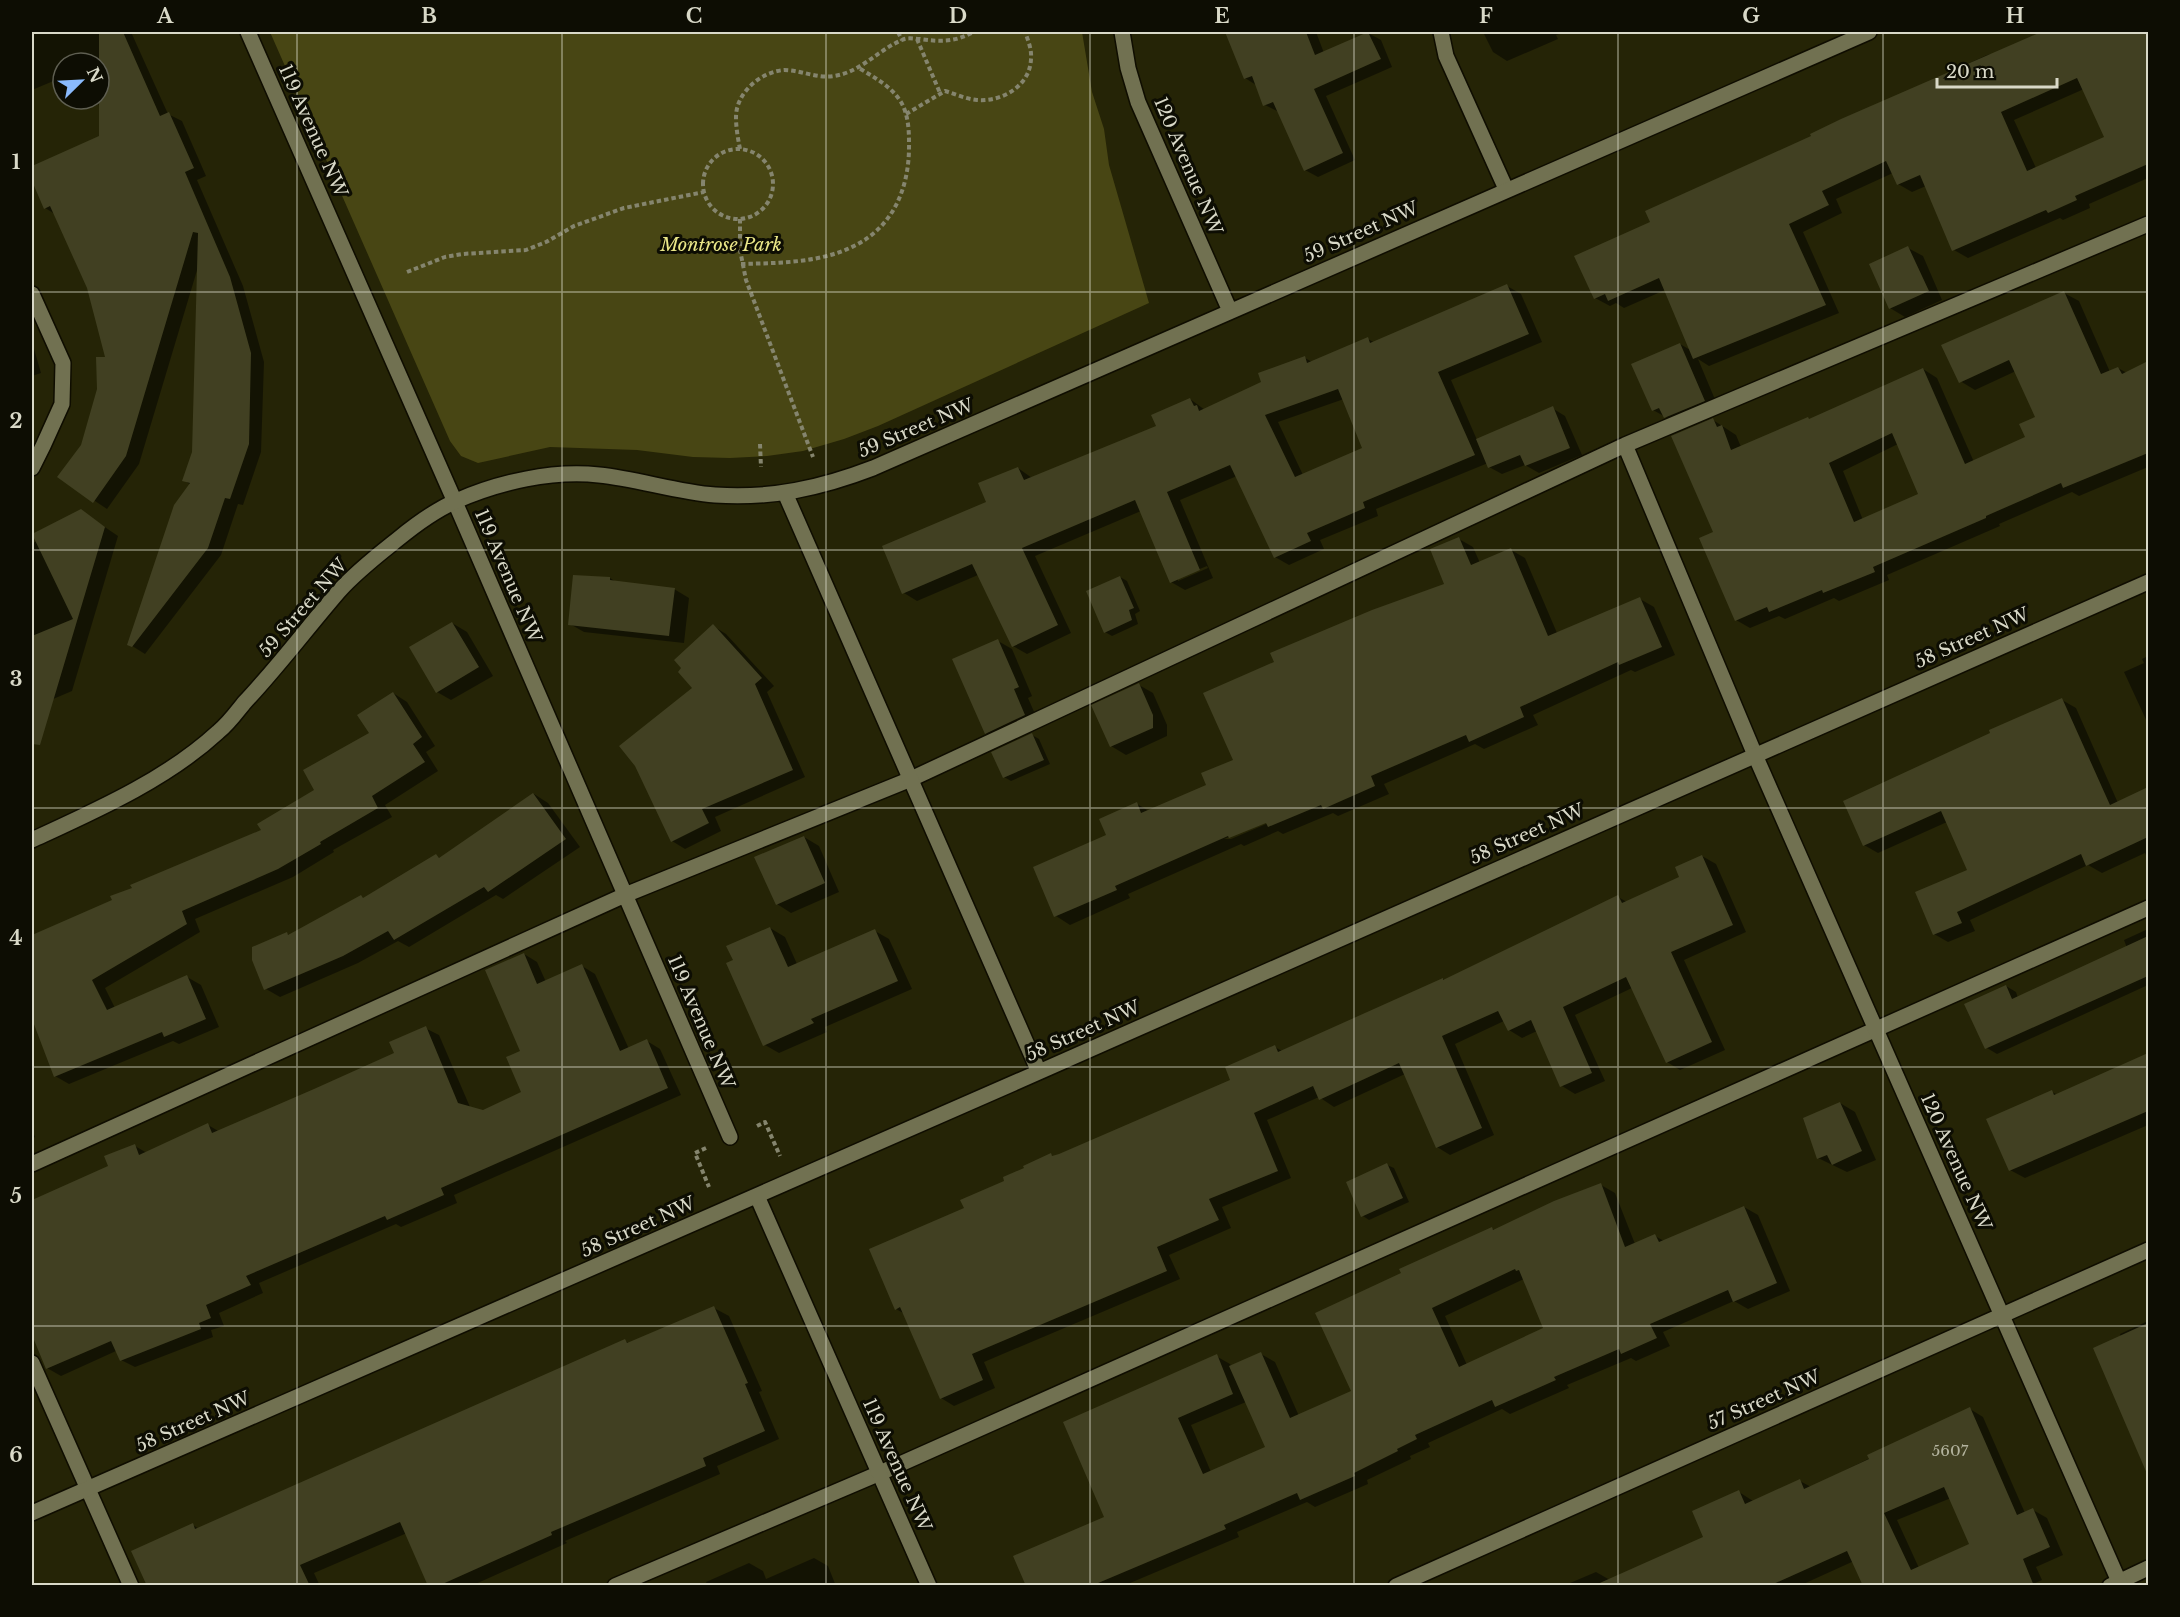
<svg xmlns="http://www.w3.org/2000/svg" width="2180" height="1617" viewBox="0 0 2180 1617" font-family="'Libre Baskerville',serif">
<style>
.green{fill:#484614}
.shadow{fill:#0007;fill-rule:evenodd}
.building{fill:#414022;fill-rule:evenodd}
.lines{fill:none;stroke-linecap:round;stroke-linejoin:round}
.service-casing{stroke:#0f0d00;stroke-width:18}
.minor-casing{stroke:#0f0d00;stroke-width:18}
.path{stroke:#85856e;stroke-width:4;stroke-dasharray:4.5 3;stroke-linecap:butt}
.service{stroke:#717151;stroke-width:15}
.minor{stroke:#717151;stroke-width:15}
.grid{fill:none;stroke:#d9d9c8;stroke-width:1.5;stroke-opacity:0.55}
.labels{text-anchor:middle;stroke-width:6;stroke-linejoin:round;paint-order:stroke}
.number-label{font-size:15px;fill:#b3b39e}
.street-label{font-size:18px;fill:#d9d9c8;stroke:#0d0d03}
.park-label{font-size:18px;font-style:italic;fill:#eae788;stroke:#0d0d03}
.neatline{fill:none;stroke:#d9d9c8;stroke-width:2}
.grid-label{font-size:20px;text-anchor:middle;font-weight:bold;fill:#d9d9c8}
</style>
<rect width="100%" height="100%" fill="#252406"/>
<path class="green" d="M270 32H1082L1092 92 1104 129 1109 165 1149 303 878 426 844 439 803 451 767 456 730 458 693 457 637 450 550 447 478 463 461 456 450 441Z"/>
<path class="shadow" d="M32 32H131L168 114 182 121 206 176 197 180 243 286 264 362 261 452 243 505 238 504 221 555 145 654 129 644 191 485 184 480 193 452 198 267 139 464 107 509 59 477 82 445 107 358 88 287 55 214 45 208 32 177V167L111 132 96 99H99V63H63V77L32 90Z
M1236 32H1316L1324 53 1368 33 1381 40 1392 67 1326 96 1355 160 1318 177 1305 170 1279 112 1265 105 1256 85 1245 78 1227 35Z
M1483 32H1565L1556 35 1558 39 1507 61 1493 52Z
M2054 32H2148V178L2089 204 2090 208 2063 220 2060 218 1968 258 1954 250 1926 186 1912 192 1898 184 1893 173 1836 199 1842 213 1803 232 1839 313 1709 366 1698 359 1719 409 1680 425 1653 410 1680 344 1692 351 1665 290 1624 308 1616 303 1610 306 1595 298 1652 223 1950 72 1987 55 2012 50ZM2084 89 2106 137 2036 168 2014 120Z
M1908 248 1923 256 1942 300 1905 317 1890 308Z
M1507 286 1521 294 1542 342 1451 380 1477 440 1552 408 1565 416 1582 455 1539 473 1525 465 1502 474 1489 467 1488 463 1376 509 1378 516 1320 540 1324 549 1289 565 1275 557 1237 476 1180 500 1213 578 1185 590 1171 582 1141 511 1035 556 1071 633 1027 654 1013 646 978 575 917 601 904 593 1018 468 1032 478 1158 427 1190 399 1205 410 1263 382 1305 358 1312 362 1368 339 1375 343ZM1344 399 1364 449 1303 475 1278 422ZM1207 566 1208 568 1178 581V578Z
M2064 293 2079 301 2110 372 2118 368 2127 373 2148 363V467L2079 496 2072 492 1999 524 2000 526 1887 575 1889 580 1839 601 1834 598 1785 619 1779 616 1750 628 1736 620 1715 533 1713 420 1736 435 1741 447 1811 420 1923 369 1937 378 1974 462 2027 438 2037 418 2016 371 1975 390 1960 381ZM1898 444 1920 495 1863 520 1843 471Z
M32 342 41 373 32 376Z
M81 511 118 536 72 691 32 708V544Z
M1459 539 1473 547 1480 563 1511 550 1525 558 1557 633 1640 599 1654 607 1675 655 1635 672 1631 670 1533 715 1538 725 1484 749 1475 744 1384 784 1389 794 1338 816 1333 813 1283 834 1278 831 1244 846 1241 844 1128 894 1130 898 1070 925 1056 916 1035 868 1108 836 1137 804 1149 811 1208 785 1446 585ZM1272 819 1273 821 1231 839H1224Z
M1120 577 1127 581 1140 611 1135 614 1138 624 1112 636 1105 632Z
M610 578 616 582 674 589 689 598 684 643 584 632 570 624Z
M452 623 467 632 493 676 451 700 437 692Z
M713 626 726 634 774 686 767 692 805 777 715 817 721 831 685 849 672 841 694 688 683 668Z
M998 641 1012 649 1032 696 1028 698 1039 723 1001 741 986 733Z
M2148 656V724L2124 672 2144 663 2142 659Z
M1139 685 1153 693 1167 725V736L1126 755 1111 746Z
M393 693 407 702 435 746 426 752 438 771 385 805 392 817 333 850 334 852 293 877 195 919 200 932 105 988 115 1008 187 977 201 985 219 1027 179 1044 173 1041 69 1084 55 1076 32 1015V939L263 831 316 791 371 734Z
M2062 700 2076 708 2118 803 2148 789V860L2145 853 2102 873 2088 865 1970 920 1975 931 1948 942 1934 934 1969 871 1947 822 1878 853 1864 845Z
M1032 735 1039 739 1050 764 1011 781 1004 777Z
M534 794 548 803 580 847 503 899 496 895 409 947 398 941 358 963 280 997 266 989 287 934 291 936 361 897 365 899 436 856 441 859Z
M804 837 819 846 839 892 791 913 777 904Z
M1702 856 1716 864 1746 932 1684 960 1725 1050 1680 1070 1667 1062 1632 988 1575 1015 1605 1081 1575 1094 1562 1086 1537 1031 1522 1038 1509 1030 1504 1021 1455 1044 1494 1135 1450 1155 1437 1147 1405 1074 1334 1107 1319 1097 1267 1120 1291 1178 1222 1207 1231 1228 1169 1255 1180 1279 984 1362 995 1388 954 1406 941 1398 905 1314 896 1309 966 1209 1051 1155 1054 1157 1232 1081 1275 1047 1282 1051 1443 979 1445 981 1618 897 1627 902 1681 878Z
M770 928 785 937 797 964 875 931 889 939 912 989 825 1027 827 1032 779 1053 765 1045 735 961Z
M2148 929V985L1997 1054 1987 1048 2006 986 2016 992 2018 998 2127 948 2124 940Z
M524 954 537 962 546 982 582 966 595 974 629 1049 647 1041 660 1049 681 1095 454 1195 457 1203 401 1227 396 1224 259 1283 263 1293 219 1313 224 1326 211 1330 213 1337 135 1367 121 1360 116 1351 61 1376 47 1368 32 1331V1201L110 1166 135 1146 147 1153 208 1125 220 1132 396 1054 425 1028 439 1035 470 1107 483 1111 523 1093 522 1052Z
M2148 1054V1125L2025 1178 2010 1170 2052 1092 2058 1095Z
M1840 1103 1855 1112 1876 1160 1847 1172 1818 1158Z
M32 1129 35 1137 32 1139Z
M1387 1165 1394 1168 1409 1202 1369 1220 1363 1216Z
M1601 1185 1615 1193 1635 1244 1655 1236 1664 1241 1744 1207 1758 1215 1790 1291 1748 1309 1734 1301 1663 1332 1670 1346 1636 1361 1631 1358 1567 1385 1569 1388 1510 1414 1502 1409 1428 1443 1430 1447 1410 1456 1411 1459 1367 1480 1368 1484 1315 1507 1307 1502 1237 1532 1239 1537 1123 1586H1028L1106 1517 1216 1356 1230 1364 1232 1367 1261 1354 1275 1362 1299 1416 1353 1392 1403 1274 1492 1229 1495 1230ZM1524 1279 1545 1329 1467 1365 1445 1316ZM1246 1402 1267 1448 1211 1472 1191 1425Z
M714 1308 729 1316 762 1391 759 1392 779 1439 717 1466 720 1474 565 1541 567 1543 471 1586H430L407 1533 314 1573 320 1586H148L193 1525 199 1529 625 1341 630 1344Z
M2148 1321V1452L2142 1437 2120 1334Z
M1970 1409 1983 1417 2025 1513 2033 1510 2047 1518 2063 1555 2036 1567 2042 1580 2029 1586H1864L1854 1561 1799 1586H1563L1596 1572 1610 1580 1705 1538 1739 1492 1753 1501 1800 1481 1811 1487ZM1951 1498 1971 1544 1919 1568 1897 1520Z
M814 1558 828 1566 836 1586H708L706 1582 749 1563 763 1571 766 1579Z"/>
<path class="building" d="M99 32H123L160 116 169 112 194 168 185 172 230 277 251 353 249 444 230 499 225 498 208 548 132 647 127 645 174 505 190 483 182 481 192 452 198 233 193 232 126 456 93 503 57 477 81 445 97 389 96 357H105L87 288 50 206 44 209 32 181V166L99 136Z
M1225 32H1306L1315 55 1368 32 1381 59 1314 89 1343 153 1304 171 1273 102 1263 106 1252 76 1244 79Z
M2041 32H2148V164L2075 196 2077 200 2048 213 2046 210 1952 251 1920 175 1897 185 1886 161 1822 191 1829 205 1789 224 1826 305 1693 359 1659 278 1608 301 1605 294 1594 299 1574 256 1650 222 1645 211 1811 136 1810 134 1841 119ZM2077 78 2104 137 2027 171 2001 112Z
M1908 246 1929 291 1889 309 1869 264Z
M1507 284 1529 334 1438 372 1475 455 1363 502 1365 508 1307 533 1311 541 1274 558 1230 465 1167 492 1200 570 1170 583 1135 500 1022 548 1058 625 1012 647 972 564 902 594 882 546 986 502 978 483 1018 467 1024 480 1156 426 1151 415 1190 398 1194 406 1197 405 1199 411 1261 382 1258 373 1305 356 1307 363 1368 337 1370 343ZM1338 389 1362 448 1295 477 1265 415Z
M2064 291 2101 374 2118 367 2122 374 2148 361V453L2063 488 2061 483 1986 516V518L1873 567 1875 572 1823 593 1822 590 1769 612 1767 607 1735 621 1699 538 1713 532 1671 436 1713 418 1717 427 1722 425 1731 450 1808 417 1809 419 1923 368 1965 464 2025 437 2019 424 2035 417 2009 360 1959 383 1941 345ZM1892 433 1918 494 1854 522 1829 463Z
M1680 343 1705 401 1664 418 1659 408 1652 411 1631 364Z
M1553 406 1570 448 1525 466 1520 455 1488 468 1476 439Z
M81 509 105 527 40 745 32 744V636L73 619 32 534Z
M1459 537 1471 565 1511 548 1548 636 1640 597 1662 647 1619 665 1618 662 1520 707 1524 717 1469 742 1466 735 1371 776 1375 786 1323 809 1321 805 1268 827 1266 823 1229 838 1228 836 1115 886 1117 890 1054 917 1033 867 1106 835 1099 819 1137 802 1141 813 1206 785 1201 773 1233 760 1203 693 1274 662 1270 653 1372 610 1444 584 1430 549Z
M573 575 610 577V580L675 588 669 636 568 625Z
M1120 576 1134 608 1129 610 1132 620 1104 633 1086 591Z
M452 622 479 667 436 693 409 647Z
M713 624 762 678 755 684 793 770 702 809 709 823 671 842 635 766 619 746 692 688 678 672 681 668 674 660Z
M998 639 1019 687 1014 689 1025 715 985 734 952 659Z
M1139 683 1153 715V728L1110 747 1091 705Z
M393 692 422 737 413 744 425 762 372 796 378 808 320 842 321 844 278 869 182 911 187 924 92 980 107 1010 187 975 206 1019 164 1037 162 1032 54 1077 32 1019V935L112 900 110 896 132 888 130 885 261 830 257 824 314 790 303 770 369 733 357 715Z
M2062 698 2110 805 2148 787V837L2086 866 2081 854 1957 912 1962 923 1933 935 1915 892 1967 870 1941 811 1863 846 1843 801 1990 733 1989 730Z
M1032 733 1044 760 1003 778 991 752Z
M533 793 566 839 488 892 484 887 394 940 388 931 343 956 264 990 252 960V947L287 932 288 935 361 895 363 898 436 854 439 858Z
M804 836 825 883 776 905 754 857Z
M1702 855 1733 925 1671 952 1712 1042 1666 1063 1626 977 1563 1007 1592 1073 1560 1087 1531 1020 1508 1031 1498 1011 1442 1036 1482 1128 1436 1148 1399 1063 1319 1100 1313 1086 1254 1113 1278 1171 1209 1199 1219 1220 1157 1247 1167 1271 972 1354 983 1380 940 1399 900 1307 895 1310 869 1249 964 1208 960 1200 1004 1181 1003 1177 1024 1168 1023 1166 1051 1153 1052 1156 1059 1154 1230 1080 1225 1067 1275 1045 1278 1052 1443 978V980L1618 895 1622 903 1679 877 1675 867Z
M770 927 788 967 875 929 898 981 811 1019 814 1023 763 1046 726 963 733 960 726 946Z
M2148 936V976L1985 1049 1964 1004 2006 985 2012 999Z
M524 953 537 984 582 964 620 1051 647 1039 668 1088 441 1188 444 1195 387 1220 385 1216 246 1276 251 1285 206 1305 211 1318 199 1323 201 1329 120 1361 111 1341 46 1369 32 1335V1200L108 1166 104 1156 135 1144 139 1155 208 1123 212 1133 314 1089 394 1053 389 1042 426 1026 458 1103 483 1110 521 1092 506 1057 520 1051 485 970Z
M2148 1053V1111L2009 1171 1986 1119 2052 1090 2054 1095Z
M1840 1102 1862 1151 1832 1165 1827 1155 1817 1159 1803 1118Z
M1387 1163 1403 1198 1361 1217 1346 1182Z
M1601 1183 1625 1247 1655 1234 1659 1242 1744 1206 1777 1283 1733 1302 1728 1290 1650 1324 1657 1338 1621 1354 1619 1349 1554 1377 1556 1380 1495 1407 1492 1400 1415 1435 1417 1439 1397 1449 1398 1451 1354 1473 1355 1476 1300 1500 1297 1493 1224 1525 1226 1529 1091 1586H1026L1013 1556 1104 1517 1063 1422 1217 1354 1233 1394 1178 1418 1203 1474 1265 1447 1229 1366 1261 1352 1290 1418 1351 1391 1315 1313 1401 1273 1399 1269 1492 1227 1493 1230 1554 1201ZM1515 1269 1516 1271 1519 1270 1543 1328 1459 1367 1432 1308Z
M714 1306 748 1383 745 1384 765 1431 703 1458 706 1466 551 1532 552 1535 438 1586H428L400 1522 300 1565 310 1586H147L131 1551 193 1523 195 1529 625 1339 627 1343Z
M2148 1323V1476L2093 1348Z
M1970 1407 2017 1515 2033 1508 2050 1547 2023 1559 2034 1586H1863L1847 1551 1769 1586H1593L1703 1537 1692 1511 1739 1490 1745 1504 1800 1479 1804 1489 1869 1459 1867 1455ZM1944 1487 1969 1544 1911 1570 1884 1513Z"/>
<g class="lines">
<g class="service-casing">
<path id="service" d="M1441 32 1446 56 1506 189
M32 294 63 363 62 404 43 446 32 468
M1625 445 1755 755
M455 502 730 1137
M32 1164 625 895 911 779 1625 445 2148 224
M32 1363 131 1586
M615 1586 880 1473 2148 908
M2110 1586 2148 1568"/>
</g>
<g class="minor-casing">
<path id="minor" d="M248 32 455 502
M1122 32 1128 68 1138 102 1230 311
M785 493 1039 1072
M1755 755 2121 1586
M32 840C95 811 166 780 218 732 228 724 236 713 244 703 278 667 307 628 339 591 357 571 378 555 398 539 415 525 436 510 456 501 499 482 552 470 599 475 638 479 676 492 715 495 771 499 821 488 873 468L1869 32
M757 1196 929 1586
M32 1513 1039 1072 2148 582
M1396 1586 2148 1250"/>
</g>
<path class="path" d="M898 32 902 40
M917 39 940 93
M906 114 945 91C955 94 966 99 977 100 1002 102 1030 86 1031 59 1032 50 1028 40 1025 32
M740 149C738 139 736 128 736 117 736 93 760 72 784 70 801 70 817 79 834 76 861 72 878 50 902 40 908 37 914 39 920 39 940 42 956 42 973 32
M703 184a35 35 0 1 1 70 0a35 35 0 1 1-70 0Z
M740 219V250L746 280 813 457
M741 264C779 263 820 263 854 246 895 226 910 185 909 142 909 129 908 114 901 102 891 86 875 78 859 68
M407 272 445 257 462 254 526 250 546 242 574 226 624 208 704 192
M760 444 761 467
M757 1126 765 1122 780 1156
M706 1148 695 1153 709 1187"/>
<use href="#service" class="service"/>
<use href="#minor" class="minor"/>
</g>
<path class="grid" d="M297 32V1586M562 32V1586M826 32V1586M1090 32V1586M1354 32V1586M1618 32V1586M1883 32V1586M32 292H2148M32 550H2148M32 808H2148M32 1067H2148M32 1326H2148"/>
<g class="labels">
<g class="number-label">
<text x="1950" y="1456">5607</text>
</g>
<g class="street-label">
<text transform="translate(313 131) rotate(66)" y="6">119 Avenue NW</text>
<text transform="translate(1188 166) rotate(67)" y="6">120 Avenue NW</text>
<text transform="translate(1361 232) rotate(-24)" y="6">59 Street NW</text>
<text transform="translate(916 428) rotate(-23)" y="6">59 Street NW</text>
<text transform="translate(508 576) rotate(67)" y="6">119 Avenue NW</text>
<text transform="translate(303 608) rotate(-49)" y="6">59 Street NW</text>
<text transform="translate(1972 638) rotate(-24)" y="6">58 Street NW</text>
<text transform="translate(1527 834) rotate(-24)" y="6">58 Street NW</text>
<text transform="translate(701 1022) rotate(67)" y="6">119 Avenue NW</text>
<text transform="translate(1083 1031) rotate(-24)" y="6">58 Street NW</text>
<text transform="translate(1956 1162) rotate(66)" y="6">120 Avenue NW</text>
<text transform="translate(638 1227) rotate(-24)" y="6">58 Street NW</text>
<text transform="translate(1764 1400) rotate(-24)" y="6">57 Street NW</text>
<text transform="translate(193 1422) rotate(-24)" y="6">58 Street NW</text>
<text transform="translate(897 1465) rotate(66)" y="6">119 Avenue NW</text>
</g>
<g class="park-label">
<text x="721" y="251">Montrose Park</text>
</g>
</g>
<rect width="2180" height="1617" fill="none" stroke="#0d0d03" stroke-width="66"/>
<g transform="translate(81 81) rotate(66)"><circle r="28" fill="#0d0d03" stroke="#5f5f52" stroke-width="1.5"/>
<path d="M0-4.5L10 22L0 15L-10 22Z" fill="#8abafc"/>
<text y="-9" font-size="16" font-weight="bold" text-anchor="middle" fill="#d9d9c8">N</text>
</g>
<path d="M1937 78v9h120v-9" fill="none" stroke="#d9d9c8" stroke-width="3"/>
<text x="1946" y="78" font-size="18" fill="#d9d9c8" stroke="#0d0d03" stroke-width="4.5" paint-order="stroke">20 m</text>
<rect x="33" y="33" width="2114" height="1551" class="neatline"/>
<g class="grid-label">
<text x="165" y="23">A</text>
<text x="429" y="23">B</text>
<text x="694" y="23">C</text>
<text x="958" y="23">D</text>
<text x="1222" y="23">E</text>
<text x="1486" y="23">F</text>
<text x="1751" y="23">G</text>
<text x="2015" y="23">H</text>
<text x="16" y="169">1</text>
<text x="16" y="428">2</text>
<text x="16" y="686">3</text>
<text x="16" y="945">4</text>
<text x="16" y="1203">5</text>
<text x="16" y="1462">6</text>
</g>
</svg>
